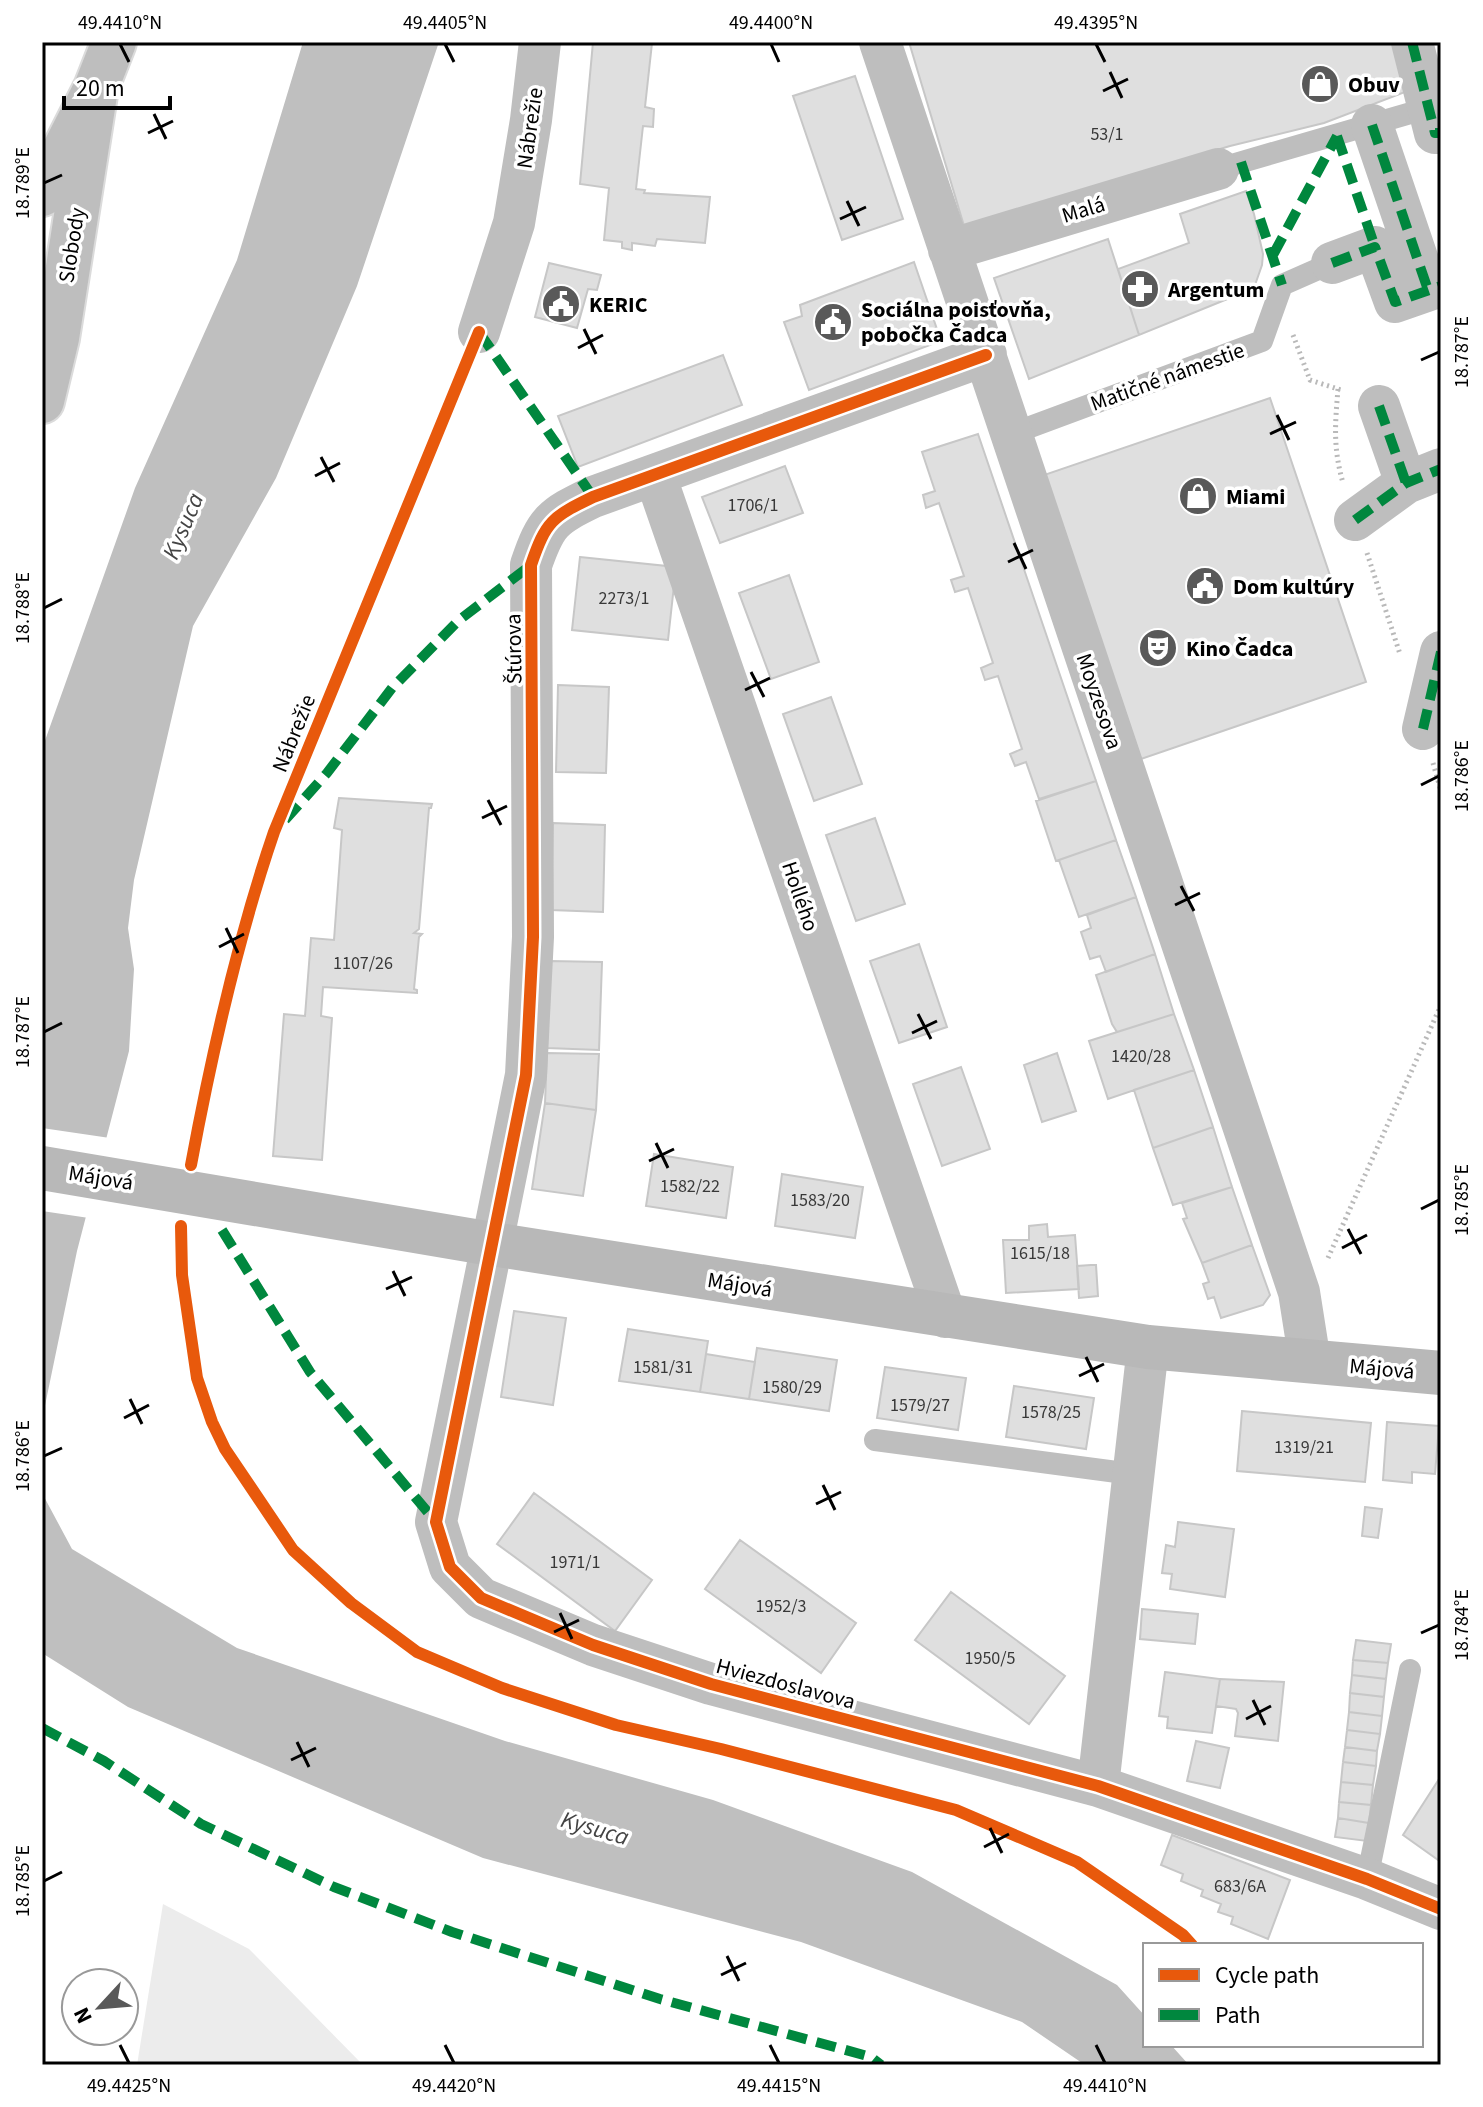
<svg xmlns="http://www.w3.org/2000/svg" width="1483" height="2107" viewBox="0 0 1483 2107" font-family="'Source Sans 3',sans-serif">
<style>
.green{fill:#ececec}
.water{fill:#bfbfbf}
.pier{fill:#fff}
.building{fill:#dfdfdf;stroke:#c7c7c7;stroke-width:2}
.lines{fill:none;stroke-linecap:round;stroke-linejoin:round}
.primary-casing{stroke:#dbdbdb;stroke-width:48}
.path{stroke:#b9b9b9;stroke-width:5;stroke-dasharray:2 4;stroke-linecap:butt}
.lane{stroke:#bebebe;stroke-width:22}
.street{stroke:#bebebe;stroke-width:42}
.secondary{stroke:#b8b8b8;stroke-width:44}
.primary{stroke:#bebebe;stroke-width:44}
.quiet{stroke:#00873e;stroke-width:10;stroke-dasharray:20 10;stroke-linecap:butt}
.cycleway-casing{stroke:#fff;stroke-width:17}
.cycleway{stroke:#e8590c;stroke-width:12}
.ticks{fill:none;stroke:#000;stroke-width:3}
.labels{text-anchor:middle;stroke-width:7;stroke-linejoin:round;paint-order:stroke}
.number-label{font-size:18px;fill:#383838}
.poi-label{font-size:22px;font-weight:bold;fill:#000;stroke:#fff;text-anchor:start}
.street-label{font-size:22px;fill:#000;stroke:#fff}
.water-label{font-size:24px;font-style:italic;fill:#444;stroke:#fff}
.neatline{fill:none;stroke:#000;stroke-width:3}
.ticks-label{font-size:20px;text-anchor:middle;fill:#000}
</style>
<rect width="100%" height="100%" fill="#fff"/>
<path class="green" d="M163 1904 249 1949 363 2065H137Z"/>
<path class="water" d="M303 42H439L357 286 276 478 193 626 134 880 128 928 134 969 129 1051 77 1251 42 1420V749L135 488 237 260Z
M42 1493 72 1549 237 1648 505 1741 713 1800 912 1872 1117 1985 1145 2016V2045H1171L1189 2065H1085L1022 2022 801 1942 483 1858 128 1707 42 1653Z"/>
<path class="pier" d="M42 1128 110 1138 89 1218 42 1211Z"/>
<path class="building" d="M593 42 652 43 645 107 654 109 653 127 643 126 636 189 645 190 644 193 710 197 705 243 657 239 655 246 632 243V250L622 248V242L604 240 609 188 580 184Z
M909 42H1400L1413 89 1324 123 1230 146 964 226Z
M855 76 903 219 842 240 793 96Z
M1246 191 1254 214 1263 254 1262 265 1255 285 1247 291 1139 335 1118 269 1189 243 1180 214Z
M1108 239 1139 335 1029 379 994 278Z
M914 262 941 341 809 390 784 322 802 316 800 305Z
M549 263 601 275 597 290 588 289 577 328 535 317Z
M723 355 742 405 578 467 558 416Z
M1270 398 1366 682 1141 759 1044 475Z
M978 434 1096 781 1039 799 1026 762 1015 766 1010 754 1022 749 998 676 985 680 981 668 993 663 968 588 955 592 951 580 964 576 939 503 926 508 923 495 935 491 922 452Z
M785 466 803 513 720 543 702 497Z
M580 557 676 567 668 640 572 630Z
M789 575 819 662 771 679 739 593Z
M558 685 609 687 606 773 556 772Z
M831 697 862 784 814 801 783 714Z
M1096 781 1116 840 1056 861 1036 801Z
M339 798 432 804 431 808H429L419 929 414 933 422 934 419 937 414 989 417 990V993L323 987 321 1016 332 1018 322 1160 273 1156 284 1014 305 1016 311 938 334 940 342 830 334 828Z
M875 818 905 904 856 921 826 835Z
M553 823 605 825 603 912 551 910Z
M1116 840 1136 897 1079 917 1059 860Z
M1136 897 1155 954 1106 972 1100 956 1090 959 1081 932 1091 928 1087 915Z
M919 944 947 1027 899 1043 870 961Z
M1155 954 1174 1014 1117 1032 1112 1024 1096 975Z
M550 961 602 962 599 1050 547 1048Z
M1174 1014 1194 1070 1108 1099 1089 1041Z
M547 1053 599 1054 596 1110 545 1103Z
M1057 1053 1076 1111 1042 1122 1024 1065Z
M961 1067 990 1149 942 1166 913 1084Z
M1194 1070 1213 1127 1153 1148 1134 1090Z
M545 1103 596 1110 583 1196 532 1189Z
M1213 1127 1232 1187 1173 1205 1153 1148Z
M654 1154 733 1167 726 1218 646 1206Z
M782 1174 863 1187 855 1238 775 1226Z
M1232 1187 1252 1245 1202 1263 1183 1219 1187 1218 1182 1203Z
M1047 1224 1048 1237 1075 1235 1079 1289 1006 1293 1003 1240H1029V1226Z
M1252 1245 1270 1295 1263 1305 1221 1318 1214 1297 1208 1299 1203 1284 1209 1282 1202 1263Z
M1091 1265H1096L1098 1296 1079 1298 1077 1266Z
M514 1311 566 1318 553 1405 501 1397Z
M628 1329 708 1341 700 1392 619 1381Z
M757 1348 837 1360 829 1411 749 1399Z
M706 1354 755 1362 749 1399 700 1392Z
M885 1367 966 1378 958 1430 877 1418Z
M1014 1386 1094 1398 1086 1449 1006 1437Z
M1242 1411 1371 1423 1365 1482 1237 1471Z
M1387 1422 1439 1426 1435 1474 1412 1472V1483L1383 1480Z
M534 1493 652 1580 615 1631 497 1544Z
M1365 1507 1382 1509 1378 1538 1362 1536Z
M1178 1522 1234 1529 1225 1597 1170 1589 1172 1574 1162 1573 1166 1545 1175 1547Z
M740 1540 856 1623 821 1673 705 1589Z
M951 1592 1065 1676 1029 1724 915 1640Z
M1142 1609 1198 1614 1195 1644 1140 1639Z
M1356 1640 1391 1644 1388 1663 1353 1660Z
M1353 1660 1388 1663 1386 1679 1352 1675Z
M1165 1672 1220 1679 1212 1733 1167 1728 1168 1717 1159 1716Z
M1352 1675 1386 1679 1384 1697 1350 1693Z
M1220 1679 1284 1682 1278 1741 1235 1736 1238 1713 1236 1709 1216 1706Z
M1350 1693 1384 1697 1382 1716 1349 1712Z
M1349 1712 1382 1716 1380 1734 1347 1730Z
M1347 1730 1380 1734 1377 1751 1345 1747Z
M1196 1741 1229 1748 1220 1788 1187 1781Z
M1345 1747 1377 1751 1376 1766 1343 1762Z
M1343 1762 1376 1766 1373 1785 1341 1782Z
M1441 1776V1862L1403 1835Z
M1341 1782 1373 1785 1371 1805 1339 1802Z
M1339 1802 1371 1805 1369 1823 1338 1818Z
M1338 1818 1369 1823 1367 1841 1335 1837Z
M1172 1835 1290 1880 1268 1939 1231 1924 1233 1917 1218 1912 1221 1904 1201 1896 1203 1890 1181 1881 1183 1874 1161 1865Z"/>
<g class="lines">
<g class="primary-casing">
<path id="primary" d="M42 194 96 88 114 42
M42 401 57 338 96 88"/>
</g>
<path class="path" d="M1293 335 1310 380 1341 390
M1338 389C1335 425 1333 448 1343 483
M1367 553 1400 654
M1433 763 1441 791
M1328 1258 1441 1005"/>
<path class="lane" d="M1218 169 1428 108
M1011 434 1262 341 1282 285 1332 263
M875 1440 1132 1474
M1367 1879 1410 1670"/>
<path class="street" d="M880 42 1299 1292 1310 1362
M1412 42 1435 133H1441
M1372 125 1428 290
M949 250 1218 169
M1332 263 1375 247 1395 302 1441 286
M479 332 514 223 531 120 540 42
M986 355 593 497C552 517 546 521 531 565L533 937 526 1075 436 1522 450 1567 481 1598 593 1645 711 1684 1098 1786 1367 1879 1441 1909
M1379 406 1406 483
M655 475 946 1317
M1355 520 1406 483 1441 469
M1423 729 1441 652
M1098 1786 1148 1347"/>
<path class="secondary" d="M42 1168 492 1244 1148 1347 1441 1373"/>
<use href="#primary" class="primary"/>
<path class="quiet" d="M1412 42 1435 133H1441
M1372 125 1428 290
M1337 136 1375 247
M1241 162 1282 285
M1273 255 1337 136
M1332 263 1375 247 1395 302 1441 286
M479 332 593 497
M1379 406 1406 483
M1355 520 1406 483 1441 469
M1423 729 1441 652
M285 820 327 773 392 688 458 621 531 565
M222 1230 310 1372 436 1522
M42 1728 104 1761 201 1824 334 1887 452 1932 660 1999 871 2057 881 2065"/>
<g class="cycleway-casing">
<path id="cycleway" d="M986 355 593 497C552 517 546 521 531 565L533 937 526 1075 436 1522 450 1567 481 1598 593 1645 711 1684 1098 1786 1367 1879 1441 1909
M191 1165C212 1052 237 940 274 832L479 332
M181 1226 182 1275 197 1378 212 1422 225 1449 293 1550 351 1603 417 1652 502 1688 616 1725 721 1749 956 1810 1077 1862 1183 1935 1192 1945"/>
</g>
<use href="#cycleway" class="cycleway"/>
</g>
<path class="ticks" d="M120 44 129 62M445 44 454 62M771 44 779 62M1096 44 1105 62M1110 72 1122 98M1103 91 1128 79M154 114 166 139M148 133 173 121M44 183 62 175M847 201 859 226M840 219 866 207M584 329 596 354M578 348 603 335M1421 360 1439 352M1277 415 1289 440M1270 434 1296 422M321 457 334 482M315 476 340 463M1014 543 1026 569M1008 562 1033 550M44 608 62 599M751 672 764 697M745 690 770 678M1421 785 1439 776M488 800 501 825M482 818 507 806M1181 886 1194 911M1175 905 1200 893M226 928 238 953M219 947 244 934M918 1014 931 1039M44 1032 62 1023M912 1033 937 1021M656 1143 668 1168M649 1161 674 1149M1421 1209 1439 1200M1348 1229 1361 1254M1342 1248 1367 1235M393 1271 405 1296M386 1289 412 1277M1086 1357 1098 1382M1079 1376 1104 1364M130 1399 142 1424M124 1418 149 1405M44 1456 62 1448M823 1485 835 1510M816 1504 841 1492M560 1613 572 1639M554 1632 579 1620M1421 1633 1439 1625M1253 1700 1265 1725M1246 1719 1271 1706M297 1742 309 1767M291 1760 316 1748M990 1828 1002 1853M984 1847 1009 1834M44 1881 62 1872M727 1956 739 1981M721 1975 746 1963M120 2045 129 2063M445 2045 454 2063M770 2045 779 2063M1096 2045 1105 2063"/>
<defs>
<g id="shop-disc" transform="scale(2)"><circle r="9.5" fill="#595959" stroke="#fff"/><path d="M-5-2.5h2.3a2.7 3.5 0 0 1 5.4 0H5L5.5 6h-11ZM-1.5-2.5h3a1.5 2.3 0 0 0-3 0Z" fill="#fff"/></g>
<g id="pharmacy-disc" transform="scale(2)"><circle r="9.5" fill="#595959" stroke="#fff"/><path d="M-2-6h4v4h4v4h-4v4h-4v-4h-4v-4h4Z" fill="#fff"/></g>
<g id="civic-disc" transform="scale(2)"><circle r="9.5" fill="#595959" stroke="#fff"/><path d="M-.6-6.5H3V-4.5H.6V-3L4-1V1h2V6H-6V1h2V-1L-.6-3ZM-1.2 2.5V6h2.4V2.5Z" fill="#fff"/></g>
<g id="theatre-disc" transform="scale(2)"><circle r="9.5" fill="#595959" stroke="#fff"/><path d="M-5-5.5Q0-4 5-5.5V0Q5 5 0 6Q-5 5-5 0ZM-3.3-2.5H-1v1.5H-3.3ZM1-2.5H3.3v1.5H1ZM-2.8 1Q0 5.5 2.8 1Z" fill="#fff"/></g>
</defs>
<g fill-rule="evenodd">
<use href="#shop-disc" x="1320" y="84"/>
<use href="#pharmacy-disc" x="1140" y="289"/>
<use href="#civic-disc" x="561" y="304"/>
<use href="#civic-disc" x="833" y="322"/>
<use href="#shop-disc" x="1198" y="496"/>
<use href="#civic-disc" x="1205" y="586"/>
<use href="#theatre-disc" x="1158" y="648"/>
</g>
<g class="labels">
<g class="number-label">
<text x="1107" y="140">53/1</text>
<text x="753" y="511">1706/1</text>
<text x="624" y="604">2273/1</text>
<text x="363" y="969">1107/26</text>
<text x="1141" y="1062">1420/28</text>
<text x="690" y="1192">1582/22</text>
<text x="820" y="1206">1583/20</text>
<text x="1040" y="1259">1615/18</text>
<text x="663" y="1373">1581/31</text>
<text x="792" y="1393">1580/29</text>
<text x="920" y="1411">1579/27</text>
<text x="1051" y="1418">1578/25</text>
<text x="1304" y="1453">1319/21</text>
<text x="575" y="1568">1971/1</text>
<text x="781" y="1612">1952/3</text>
<text x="990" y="1664">1950/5</text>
<text x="1240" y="1892">683/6A</text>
</g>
<g class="poi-label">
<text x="1348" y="92">Obuv</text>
<text x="1168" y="297">Argentum</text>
<text x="589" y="312">KERIC</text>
<text x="861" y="317">Sociálna poisťovňa,<tspan x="861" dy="25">pobočka Čadca</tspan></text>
<text x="1226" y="504">Miami</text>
<text x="1233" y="594">Dom kultúry</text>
<text x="1186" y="656">Kino Čadca</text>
</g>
<g class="street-label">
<text transform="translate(529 128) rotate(-82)" y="8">Nábrežie</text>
<text transform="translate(1083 209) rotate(-17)" y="8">Malá</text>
<text transform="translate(71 245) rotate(-81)" y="8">Slobody</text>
<text transform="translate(1167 376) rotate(-20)" y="8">Matičné námestie</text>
<text transform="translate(513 649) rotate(-91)" y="8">Štúrova</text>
<text transform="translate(1100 701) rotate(71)" y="8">Moyzesova</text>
<text transform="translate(293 733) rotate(-68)" y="8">Nábrežie</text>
<text transform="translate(801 896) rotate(71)" y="8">Hollého</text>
<text transform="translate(101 1177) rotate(9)" y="8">Májová</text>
<text transform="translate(740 1284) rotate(9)" y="8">Májová</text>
<text transform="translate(1382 1368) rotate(5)" y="8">Májová</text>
<text transform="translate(786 1683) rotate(15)" y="8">Hviezdoslavova</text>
</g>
<g class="water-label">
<text transform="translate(183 526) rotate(-67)" y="8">Kysuca</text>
<text transform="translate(595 1828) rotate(16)" y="8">Kysuca</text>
</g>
</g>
<rect width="1483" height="2107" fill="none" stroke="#ffffff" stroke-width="88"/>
<rect x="1143" y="1943" width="280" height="104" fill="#ffffff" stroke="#999999" stroke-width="2"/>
<rect x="1159" y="1969" width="40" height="12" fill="#e8590c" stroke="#999999" stroke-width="2"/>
<text x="1215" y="1983" font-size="24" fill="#000000">Cycle path</text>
<rect x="1159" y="2009" width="40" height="12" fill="#00873e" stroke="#999999" stroke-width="2"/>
<text x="1215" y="2023" font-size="24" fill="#000000">Path</text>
<g transform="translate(100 2007) rotate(244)"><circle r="38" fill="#ffffff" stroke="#999999" stroke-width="2"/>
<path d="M0-6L14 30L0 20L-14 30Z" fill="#595959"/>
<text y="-12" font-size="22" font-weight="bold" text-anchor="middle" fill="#000000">N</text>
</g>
<path d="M64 96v12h106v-12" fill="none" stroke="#000000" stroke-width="4"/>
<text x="76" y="96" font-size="24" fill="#000000" stroke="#ffffff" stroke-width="6" paint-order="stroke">20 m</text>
<rect x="44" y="44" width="1395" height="2019" class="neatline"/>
<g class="ticks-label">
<text x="120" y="29">49.4410°N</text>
<text x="445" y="29">49.4405°N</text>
<text x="771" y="29">49.4400°N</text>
<text x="1096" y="29">49.4395°N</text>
<text transform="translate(22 183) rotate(-90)" y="7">18.789°E</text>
<text transform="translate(1461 352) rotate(-90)" y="7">18.787°E</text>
<text transform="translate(22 608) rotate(-90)" y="7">18.788°E</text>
<text transform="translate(1461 776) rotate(-90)" y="7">18.786°E</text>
<text transform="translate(22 1032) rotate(-90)" y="7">18.787°E</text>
<text transform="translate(1461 1200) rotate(-90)" y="7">18.785°E</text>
<text transform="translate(22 1456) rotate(-90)" y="7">18.786°E</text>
<text transform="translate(1461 1625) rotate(-90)" y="7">18.784°E</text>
<text transform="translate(22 1881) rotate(-90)" y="7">18.785°E</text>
<text x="129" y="2092">49.4425°N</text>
<text x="454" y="2092">49.4420°N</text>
<text x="779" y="2092">49.4415°N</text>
<text x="1105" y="2092">49.4410°N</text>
</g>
</svg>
